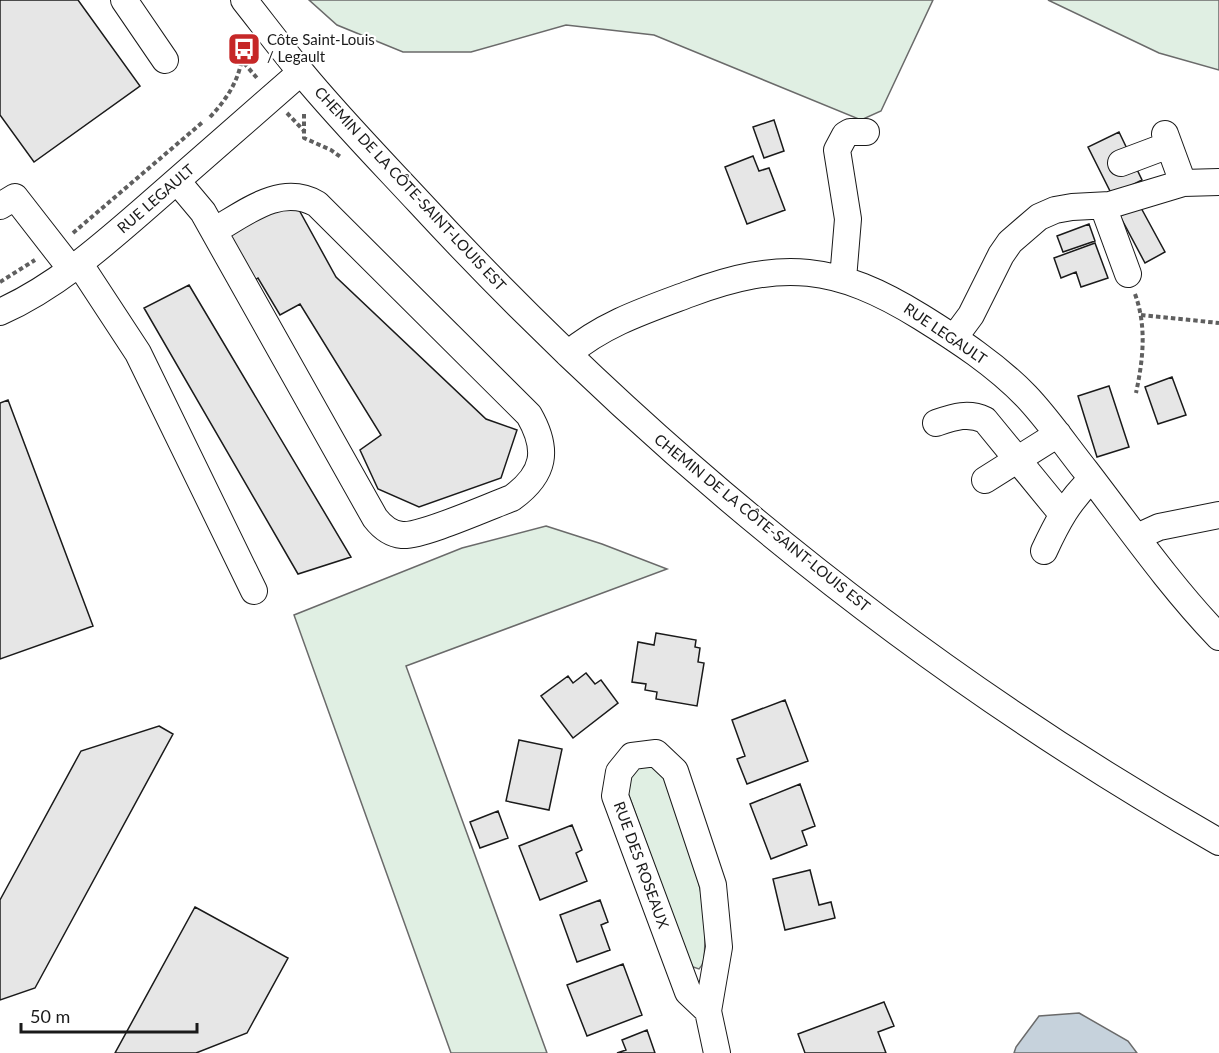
<svg xmlns="http://www.w3.org/2000/svg" width="1219" height="1053" viewBox="0 0 1219 1053" font-family="Lato,sans-serif">
<style>
.green{fill:#e0efe3;stroke:#6a6a6a;stroke-width:1.5}
.water{fill:#c6d2dc;stroke:#6a6a6a;stroke-width:1.5}
.building{fill:#e6e6e6;stroke:#1a1a1a;stroke-width:1.5}
.lines{fill:none;stroke-linecap:round;stroke-linejoin:round}
.minor-casing{stroke:#1a1a1a;stroke-width:28}
.path{stroke:#5f5f5f;stroke-width:4;stroke-dasharray:4.5 3;stroke-linecap:butt}
.minor{stroke:#fff;stroke-width:26}
.labels{text-anchor:middle;stroke-width:4.5;stroke-linejoin:round;paint-order:stroke}
.poi-label{font-size:15px;fill:#1a1a1a;stroke:#fff;text-anchor:start}
.street-label{font-size:15px;fill:#1a1a1a;stroke:#fff}
</style>
<rect width="100%" height="100%" fill="#fff"/>
<path class="green" d="M309 0H933L881 111 861 120 654 35 566 25 471 52H403L337 25Z
M1048 0H1219V70L1159 53Z
M546 526 602 544 667 569 406 666 547 1053H451L294 615 462 548Z
M648 764 659 768 667 780C684 833 707 886 705 943 704 952 706 962 699 969L693 967 688 958 628 793 629 774 637 767Z"/>
<path class="water" d="M1079 1013 1128 1041 1137 1053H1014L1016 1047 1039 1016Z"/>
<path class="building" d="M0 0H78L140 86 34 162 0 115Z
M774 120 784 151 764 158 753 127Z
M1119 132 1142 180 1112 195 1088 147Z
M753 156 759 171 769 168 785 210 747 224 725 167Z
M293 199 336 277 486 419 517 430 501 478 419 507 378 489 360 450 381 435 300 304 280 315 258 278 252 282 227 235Z
M1140 206 1165 252 1145 263 1120 216Z
M1089 224 1095 241 1063 252 1057 236Z
M1095 243 1108 278 1081 287 1076 272 1061 278 1054 258Z
M189 285 351 557 298 574 144 308Z
M1172 377 1186 415 1158 424 1145 387Z
M1109 386 1129 447 1097 457 1078 396Z
M8 400 93 626 0 659V403Z
M656 633 696 640 695 647 700 648 698 662 704 663 697 706 656 699 657 692 645 690 646 684 632 682 638 642 654 645Z
M586 673 595 684 601 680 618 703 573 738 541 696 568 676 573 683Z
M785 700 808 761 747 784 737 759 745 756 732 720Z
M159 726 173 734 35 988 0 1000V900L81 751Z
M519 740 562 749 549 810 506 801Z
M800 784 815 826 802 831 807 845 771 859 750 804Z
M498 811 508 838 480 848 470 822Z
M572 825 582 850 576 853 587 881 540 900 519 846Z
M810 870 819 905 831 902 835 918 785 930 773 879Z
M600 900 608 922 601 925 610 950 577 962 560 915Z
M195 907 288 958 247 1033 196 1053H115Z
M623 964 642 1015 587 1036 567 985Z
M884 1002 894 1026 878 1032 886 1053H805L798 1034Z
M647 1030 655 1053H617L626 1050 622 1040Z"/>
<g class="lines">
<g class="minor-casing">
<path id="minor" d="M124 0 165 60
M244 0C263 24 281 48 301 72 338 117 379 159 419 202 653 455 919 671 1219 842
M1121 163 1169 145
M177 181 203 212 375 518C382 527 390 534 402 535 421 537 490 506 512 498 545 474 549 450 529 415L317 204C281 183 245 213 214 231
M1183 183 1219 182
M0 206 15 197 71 269
M1103 206 1128 274
M79 263 138 353 254 591
M843 279 848 219 837 150 845 135 850 132H866
M0 312C56 287 103 245 149 205 200 161 250 116 301 72
M954 338 971 315 1001 255 1010 242 1039 217 1055 210 1072 207 1110 205 1183 183 1165 134
M568 354C603 324 646 310 689 294 782 259 837 265 921 317 958 340 996 365 1026 396 1048 419 1066 446 1086 471 1129 527 1170 586 1219 637
M936 423C954 417 968 412 985 420L1062 514
M985 480 1058 434
M1137 537 1159 527 1219 515
M1044 551C1057 523 1069 500 1092 479
M708 1011 688 992 615 796 619 772 632 756 656 753 675 771 713 885 719 947 708 1011 717 1053"/>
</g>
<path class="path" d="M244 63 257 78
M287 113 305 132
M304 114V138L331 150 342 158
M210 117C225 101 236 85 241 64L258 53
M73 233 204 121
M0 282 35 260
M1135 294C1147 327 1143 360 1136 393
M1141 315 1219 323"/>
<use href="#minor" class="minor"/>
</g>
<defs>
<g id="bus-square" transform="scale(1.725)"><rect x="-9" y="-9" width="18" height="18" rx="4" fill="#c62828" stroke="#fff"/><path d="M-5-6H5V4H4V6H2V4H-2V6H-4V4H-5ZM-3.5-4V0h7V-4ZM-3.5 1.2v1.5H-2V1.2ZM2 1.2v1.5H3.5V1.2Z" fill="#fff"/></g>
</defs>
<g fill-rule="evenodd">
<use href="#bus-square" x="244" y="49"/>
</g>
<g class="labels">
<g class="poi-label">
<text x="267" y="45">Côte Saint-Louis<tspan x="267" dy="17">/ Legault</tspan></text>
</g>
<g class="street-label">
<text transform="translate(410 189) rotate(47)" y="5">CHEMIN DE LA CÔTE-SAINT-LOUIS EST</text>
<text transform="translate(156 199) rotate(-41)" y="5">RUE LEGAULT</text>
<text transform="translate(945 334) rotate(34)" y="5">RUE LEGAULT</text>
<text transform="translate(762 523) rotate(39)" y="5">CHEMIN DE LA CÔTE-SAINT-LOUIS EST</text>
<text transform="translate(641 865) rotate(70)" y="5">RUE DES ROSEAUX</text>
</g>
</g>
<path d="M21 1023v9h176v-9" fill="none" stroke="#1a1a1a" stroke-width="3"/>
<text x="30" y="1023" font-size="18" fill="#1a1a1a" stroke="#ffffff" stroke-width="4.5" paint-order="stroke">50 m</text>
</svg>
